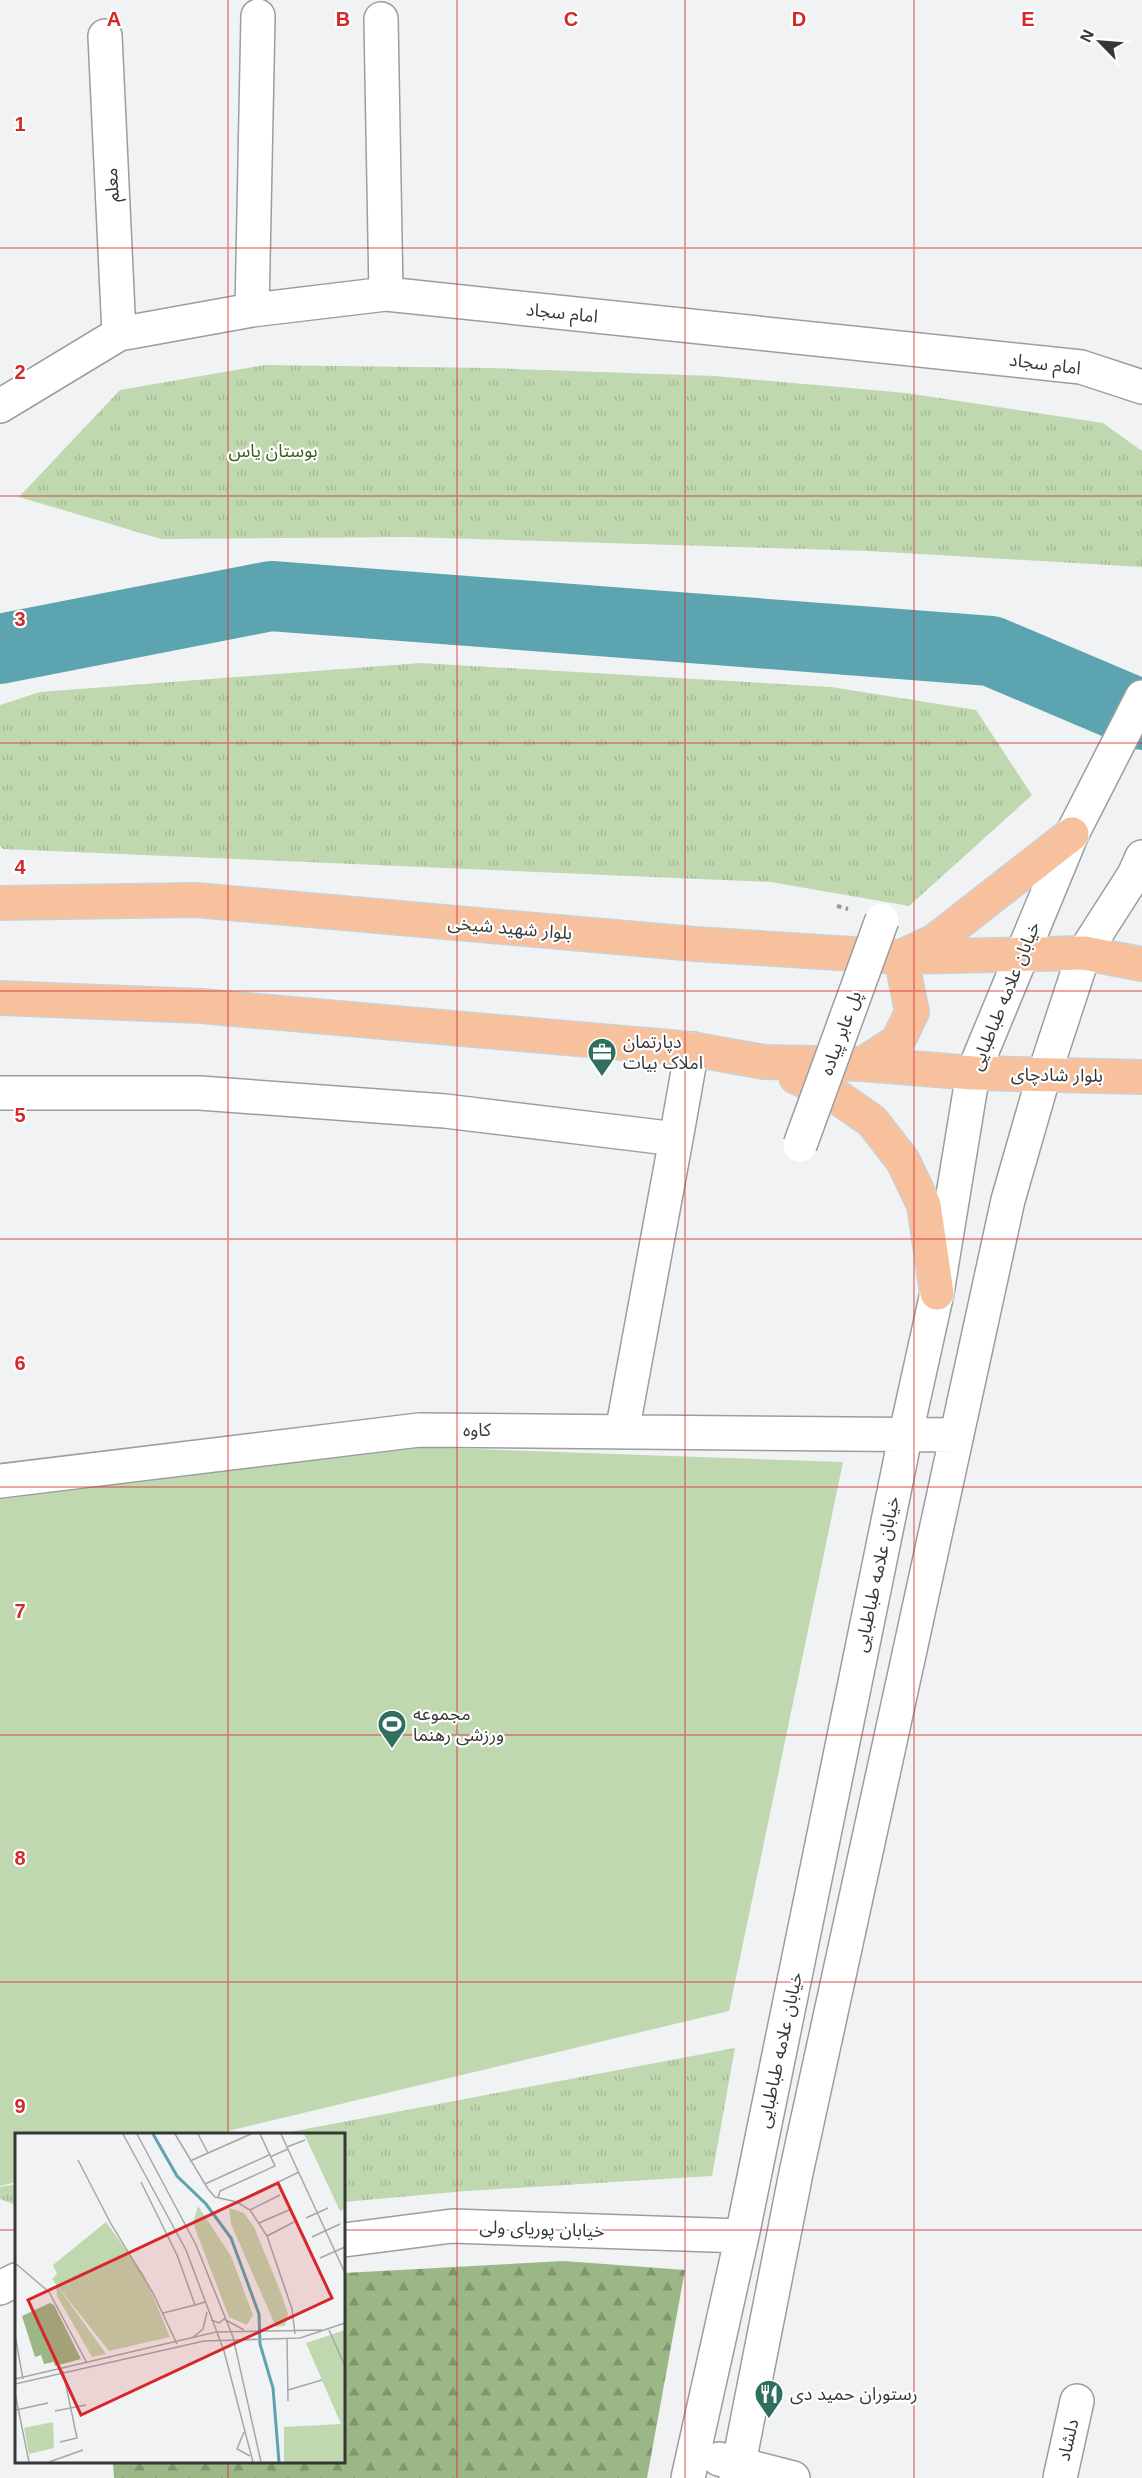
<svg xmlns="http://www.w3.org/2000/svg" width="1142" height="2478" viewBox="0 0 1142 2478" font-family="Helvetica,'Noto Sans Arabic',sans-serif">
<style>
.grass{fill:#c0d8b0}
.forest{fill:url(#forest-firs)}
.park{fill:url(#park-tufts)}
.lines{fill:none;stroke-linecap:round;stroke-linejoin:round}
.river{stroke:#5ca5b0;stroke-width:70}
.minor-casing{stroke:#9b9d9e;stroke-width:36}
.major-casing{stroke:#cfcfcf;stroke-width:36}
.path{stroke:#959697;stroke-width:4;stroke-dasharray:4.5 4.5;stroke-linecap:butt}
.minor{stroke:#fff;stroke-width:33}
.major{stroke:#f8c19e;stroke-width:33}
.minor-bridge-casing{stroke:#9b9d9e;stroke-width:36;stroke-linecap:butt}
.minor-bridge{stroke:#fff;stroke-width:33}
.grid{fill:none;stroke:#d62828;stroke-width:1.5;stroke-opacity:0.55}
.labels{text-anchor:middle;stroke-width:4.5;stroke-linejoin:round;paint-order:stroke}
.street-label{font-size:18px;fill:#363737;stroke:#fff}
.park-label{font-size:18px;fill:#395c17;stroke:#fff}
.poi-label{font-size:18px;fill:#363737;stroke:#fff;text-anchor:start}
.inset-river{fill:none;stroke:#5ca5b0;stroke-width:3}
.inset-road{fill:none;stroke:#a6a7a8;stroke-width:1.5}
.view{fill:#d62828;fill-opacity:0.15;stroke:#d62828;stroke-width:3}
.inset-edge{fill:none;stroke:#363737;stroke-width:3}
.grid-label{font-size:20px;text-anchor:middle;font-weight:bold;fill:#d62828;stroke:#fff;stroke-width:4.5;stroke-linejoin:round;paint-order:stroke}
</style>
<defs>
<pattern id="forest-firs" width="22" height="20" patternUnits="userSpaceOnUse" patternTransform="scale(1.5)"><rect width="22" height="20" fill="#9bb786"/><path d="M5 1l3.5 6h-7zM16 11l3.5 6h-7z" fill="#7f966e"/></pattern>
<pattern id="park-tufts" width="24" height="20" patternUnits="userSpaceOnUse" patternTransform="scale(1.5)"><rect width="24" height="20" fill="#c0d8b0"/><path d="M3 7l-1-3M5 7V3M7 7l1-3M15 17l-1-3M17 17v-4M19 17l1-3" fill="none" stroke="#a6ba98"/></pattern>
</defs>
<rect width="100%" height="100%" fill="#f0f2f4"/>
<path class="grass" d="M244 1441 843 1462 729 2011 215 2134H16V2182L0 2186V1487Z"/>
<path class="forest" d="M564 2261 685 2270 647 2478H114L113 2462H344V2273Z"/>
<path class="park" d="M265 365 489 368 714 376 906 393 1103 423 1142 451V567L869 551 407 537 161 539 19 497 120 390Z
M421 663 831 687 976 710 1032 795 909 906 771 882 3 849 0 846V705L40 692Z
M735 2048 712 2176 466 2191 344 2202V2134H279Z
M16 2184V2205L0 2199V2187Z"/>
<g class="lines">
<path class="river" d="M0 649 271 596 991 651 1142 715"/>
<g class="minor-casing">
<path id="minor" d="M381 19 386 294
M105 36 119 334
M252 310 258 16
M0 406 119 334 252 310 386 294 1081 367 1142 387
M0 1093H200L445 1111 676 1139 692 1049
M622 1432 676 1139
M0 1481 419 1430 957 1435
M344 2240 452 2226 742 2236
M0 2288 16 2280
M719 2459 793 2478
M688 2478 742 2236 906 1433 937 1293 973 1073 1072 834 1142 697
M736 2478 796 2173 1008 1200 1044 1075 1084 953 1134 875 1142 857
M1060 2478 1077 2401"/>
</g>
<g class="major-casing">
<path id="major" d="M0 903 195 900 695 944 901 957 1084 953 1142 964
M0 998 201 1006 692 1049 764 1062 863 1064 973 1073 1142 1077
M863 1064 898 1041 912 1012 901 957 935 941 1072 834
M796 1077 830 1092 872 1121 903 1161 924 1205 937 1293"/>
</g>
<path class="path" d="M837 906 848 909"/>
<use href="#minor" class="minor"/>
<use href="#major" class="major"/>
<g class="minor-bridge-casing">
<path id="minor-bridge" d="M800 1145 882 920"/>
</g>
<use href="#minor-bridge" class="minor-bridge"/>
</g>
<path class="grid" d="M228 0V2134M457 0V2478M685 0V2478M914 0V2478M0 248H1142M0 496H1142M0 743H1142M0 991H1142M0 1239H1142M0 1487H1142M0 1735H1142M0 1982H1142M0 2230H16M344 2230H1142M228 2462V2478"/>
<defs>
<g id="office-pin" transform="scale(1.5)"><path d="M0 17L-7.5 6A9.5 9.5 0 1 1 7.5 6Z" fill="#2e6f5e" stroke="#fff"/><path d="M-6-3h4V-5.5h4V-3h4V5H-6ZM-1-4.5V-3h2v-1.5ZM-6 0V1H6V0Z" fill="#fff"/></g>
<g id="stadium-pin" transform="scale(1.5)"><path d="M0 17L-7.5 6A9.5 9.5 0 1 1 7.5 6Z" fill="#2e6f5e" stroke="#fff"/><path d="M0-5a6.5 5 0 1 0 0 10a6.5 5 0 1 0 0-10ZM-3.5-1.8h7v3.6h-7Z" fill="#fff"/></g>
<g id="restaurant-pin" transform="scale(1.5)"><path d="M0 17L-7.5 6A9.5 9.5 0 1 1 7.5 6Z" fill="#2e6f5e" stroke="#fff"/><path d="M-5-6h1v4h1v-4h1v4h1v-4h1v5L-1.5 .5V6h-2V.5L-5-1ZM5-6V6H3V1.5H1.5Q1.5-4 5-6Z" fill="#fff"/></g>
</defs>
<g fill-rule="evenodd">
<use href="#office-pin" x="602" y="1052"/>
<use href="#stadium-pin" x="392" y="1724"/>
<use href="#restaurant-pin" x="769" y="2394"/>
</g>
<g class="labels">
<g class="street-label">
<text transform="translate(112 185) rotate(-93)" y="6">معلم</text>
<text transform="translate(562 313) rotate(6)" y="6">امام سجاد</text>
<text transform="translate(1045 364) rotate(7)" y="6">امام سجاد</text>
<text transform="translate(510 928) rotate(5)" y="6">بلوار شهید شیخی</text>
<text transform="translate(1005 996) rotate(-68)" y="6">خیابان علامه طباطبایی</text>
<text transform="translate(841 1033) rotate(-70)" y="6">پل عابر پیاده</text>
<text transform="translate(1057 1075) rotate(1)" y="6">بلوار شادچای</text>
<text x="477" y="1436">کاوه</text>
<text transform="translate(877 1574) rotate(-78)" y="6">خیابان علامه طباطبایی</text>
<text transform="translate(780 2050) rotate(-78)" y="6">خیابان علامه طباطبایی</text>
<text transform="translate(542 2229) rotate(2)" y="6">خیابان پوریای ولی</text>
<text transform="translate(1068 2440) rotate(-77)" y="6">دلشاد</text>
</g>
<g class="park-label">
<text x="273" y="457">بوستان یاس</text>
</g>
<g class="poi-label">
<text x="623" y="1048">دپارتمان<tspan x="623" dy="21">املاک بیات</tspan></text>
<text x="413" y="1720">مجموعه<tspan x="413" dy="21">ورزشی رهنما</tspan></text>
<text x="790" y="2400">رستوران حمید دی</text>
</g>
</g>
<g transform="translate(15 2133)">
<rect width="330" height="330" fill="#f0f2f4"/>
<path d="M91 89 129 142 155 204 94 218 37 146 42 141 38 132Z" fill="#c0d8b0"/>
<path d="M35 170 39 172 66 226 40 233 39 229 29 231 26 222 20 224 7 183Z" fill="#9bb786"/>
<path d="M183 73 216 123 238 182 232 192 214 184 178 90ZM214 75 229 80 239 94 266 160 273 181 270 193 261 194 216 91ZM41 151 91 221 77 224 42 163ZM38 289 39 315 14 321 9 295Z" fill="#c0d8b0"/>
<path d="M289 1H330V76L325 78ZM330 197V329H269V294L326 291 291 210Z" fill="#c0d8b0"/>
<path class="inset-river" d="M138 1 162 43 191 71 216 105 244 181 245 211 258 255 264 329"/>
<path class="inset-road" d="M108 1 171 117 209 218 238 329M122 1 181 112 218 204 246 329M160 1 193 56 200 64 222 69 235 77 252 103 277 176 280 201M183 1 193 20M266 1 330 140M272 14 290 7M255 24 273 16M63 27 96 91 138 160 162 211M175 28 236 1M126 49 162 122 180 172 190 169M190 51 254 22M203 65 205 58 260 33 245 1M222 69 284 39M235 77 265 62M291 85 313 75M244 90 274 77M252 103 279 89M297 104 325 91M305 125 330 114M0 130 34 159 72 230M148 180 180 172M196 187 204 190 209 186 229 197M314 197 330 233M0 202 8 246M177 205 188 196 192 179M272 206 273 268M0 246 201 199 307 197M0 251 189 208 285 205 330 190M273 257 307 247M0 260 14 329M1 277 33 270M40 278 71 272M229 299 222 316 235 323M45 309 62 305 48 238M34 329 68 317"/>
<path class="view" d="M263 50 317 165 66 282 13 167Z"/>
<rect width="330" height="330" class="inset-edge"/>
</g>
<g class="grid-label">
<text x="114" y="26">A</text>
<text x="343" y="26">B</text>
<text x="571" y="26">C</text>
<text x="799" y="26">D</text>
<text x="1028" y="26">E</text>
<text x="20" y="131">1</text>
<text x="20" y="379">2</text>
<text x="20" y="626">3</text>
<text x="20" y="874">4</text>
<text x="20" y="1122">5</text>
<text x="20" y="1370">6</text>
<text x="20" y="1618">7</text>
<text x="20" y="1865">8</text>
<text x="20" y="2113">9</text>
</g>
<g transform="translate(1100 42) rotate(295)" stroke="#ffffff" stroke-width="4.5" paint-order="stroke">
<path d="M0-4.5L10 22L0 15L-10 22Z" fill="#363737"/>
<text y="-9" font-size="16" font-weight="bold" text-anchor="middle" fill="#363737">N</text>
</g>
</svg>
